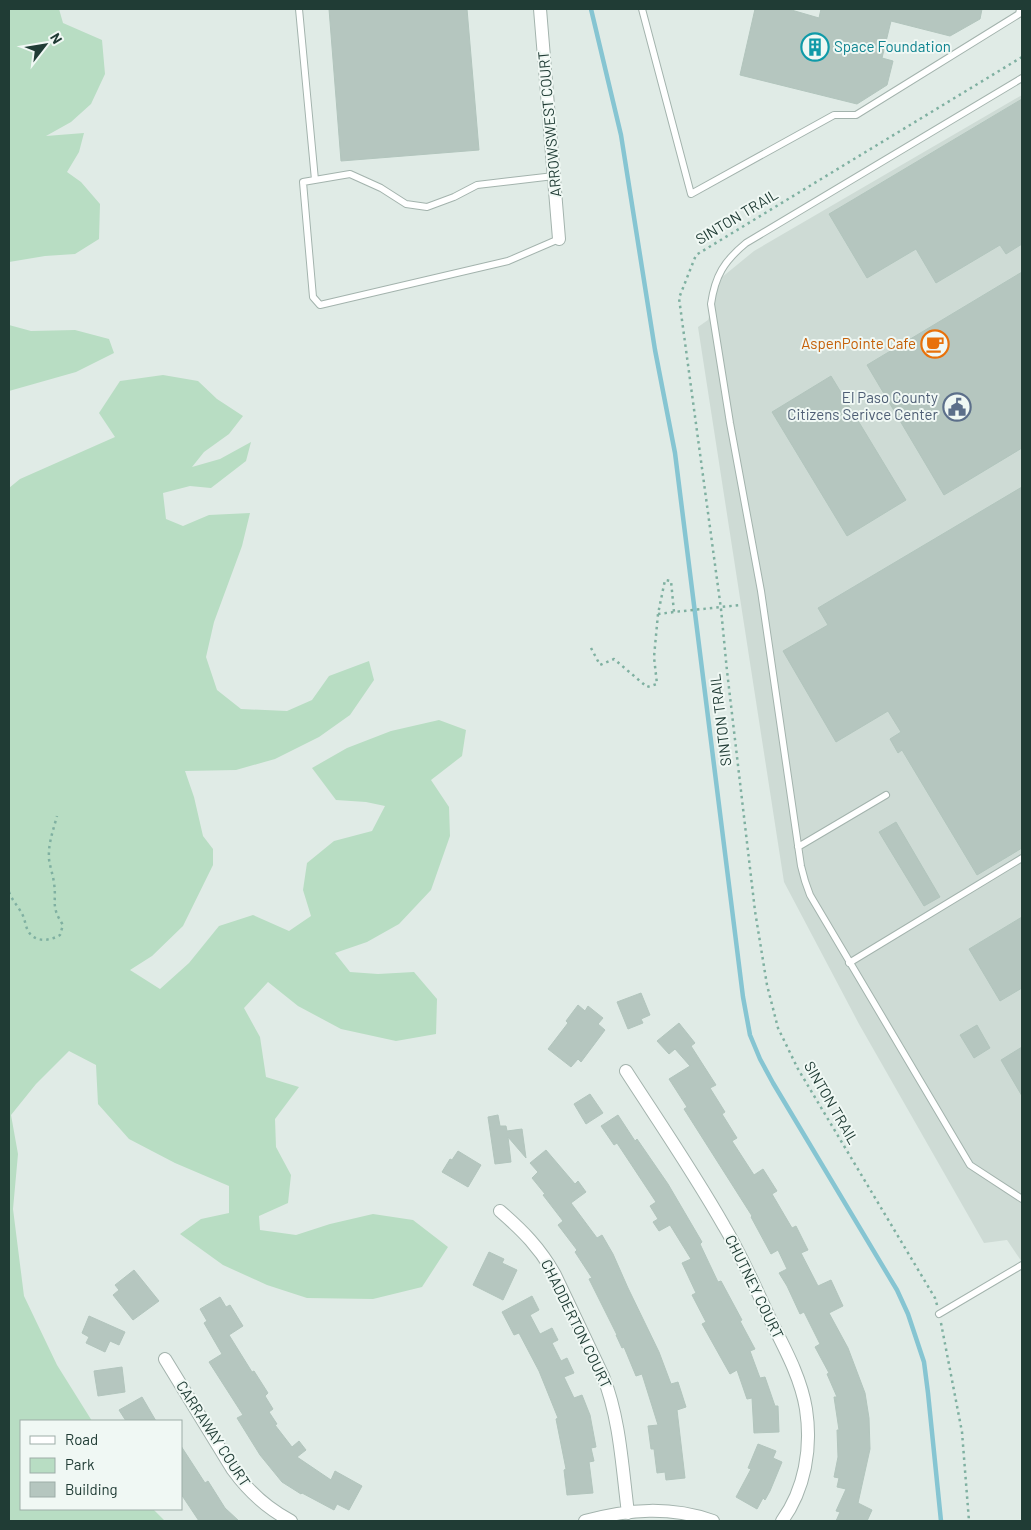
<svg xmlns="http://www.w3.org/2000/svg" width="1031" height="1530" viewBox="0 0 1031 1530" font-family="Barlow,sans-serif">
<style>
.built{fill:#cedbd5}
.green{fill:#b8ddc3}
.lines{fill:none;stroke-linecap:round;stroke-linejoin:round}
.stream{stroke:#86c5d2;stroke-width:4.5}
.building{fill:#b5c6bf;stroke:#b2c5bd}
.service-casing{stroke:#a3b3ad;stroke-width:8}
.minor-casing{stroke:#a3b3ad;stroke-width:14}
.path{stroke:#7fb0a1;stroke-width:2.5;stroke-dasharray:2.5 4;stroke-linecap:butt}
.service{stroke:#fff;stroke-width:6}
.minor{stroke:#fff;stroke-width:12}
.labels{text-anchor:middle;stroke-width:4;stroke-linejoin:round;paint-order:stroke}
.culture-label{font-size:15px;fill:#0d838f;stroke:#f0f8f4;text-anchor:start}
.street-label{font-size:15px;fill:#203c35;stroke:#f0f8f4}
.food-label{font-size:15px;fill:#c56008;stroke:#f0f8f4;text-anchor:end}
.service-label{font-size:15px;fill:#4e5e75;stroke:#f0f8f4;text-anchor:end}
</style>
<rect width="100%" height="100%" fill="#e0ebe6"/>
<path class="built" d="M1022 95V1262L1007 1240 984 1243 859 1024 784 882 698 327 708 320 721 278 754 251Z"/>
<path class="green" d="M9 9H59L63 23 102 40 105 74 91 104 71 122 46 136 84 133 79 152 67 172 81 182 100 204 99 239 75 254 45 256 9 262Z
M9 325 31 331 75 330 109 339 114 353 76 372 9 391Z
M163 375 198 381 217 399 243 416 229 434 204 452 192 467 220 459 251 442 246 461 211 488 190 486 163 493 166 519 183 526 209 515 250 513 242 546 214 622 206 657 217 690 241 709 287 711 312 700 329 676 369 661 374 680 350 715 319 737 275 759 236 770 185 771 194 797 203 836 213 849V865L183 926 152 956 130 970 160 989 189 963 219 926 253 915 289 931 311 916 303 890 307 863 334 841 372 831 385 806 366 802 336 800 312 768 347 748 391 731 439 720 466 730 462 756 431 780 449 807 450 836 431 890 399 924 367 942 335 953 350 972 378 974 414 972 437 999 436 1034 396 1041 341 1029 298 1006 268 982 244 1008 260 1037 266 1077 299 1087 275 1119 276 1147 291 1175 288 1203 259 1216 260 1230 296 1235 330 1224 373 1214 413 1220 448 1247 422 1287 373 1299 307 1298 267 1285 223 1265 180 1234 201 1219 229 1213V1186L175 1163 129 1139 98 1104 96 1065 69 1051 36 1084 11 1115 18 1154 13 1209 24 1296 57 1365 92 1421H21V1509H153L165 1521H9V488L20 479 115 437 99 413 120 381Z"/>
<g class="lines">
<path class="stream" d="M591 9 621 135 655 350 675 453 743 997 750 1035 760 1059 773 1083 897 1290 908 1314 924 1362 928 1393 941 1521"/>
</g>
<path class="building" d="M329 9H467L479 150 341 161Z
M755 9H788L819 18 821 9H982L980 19 950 36 891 21 882 58 893 61 887 85 857 104 740 75Z
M1022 99V244L1006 254 1000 245 936 283 916 249 867 278 829 214Z
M1022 272V448L944 495 867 365Z
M831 376 906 500 847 536 772 412Z
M1022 487V848L977 875 902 750 898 753 890 739 901 732 888 711 836 742 783 651 828 625 818 608Z
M896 822 940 897 924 906 879 832Z
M1022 917V988L1000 1001 969 949Z
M641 993 650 1015 641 1019 643 1023 628 1029 617 1002Z
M578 1005 585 1011 588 1006 603 1018 598 1024 605 1030 581 1062 578 1059 571 1067 548 1049 568 1023 566 1021Z
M679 1023 695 1043 691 1046 716 1085 710 1088 725 1112 722 1114 737 1138 732 1141 754 1175 763 1169 777 1191 772 1194 792 1228 796 1226 808 1250 801 1253 818 1286 831 1280 843 1306 829 1313 848 1348 865 1393 869 1418 870 1449 858 1503 872 1510 867 1521H836L840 1512 836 1511 846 1489 837 1487 839 1478 834 1477 838 1457 837 1430H839L834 1397H837L827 1374 829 1373 815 1347 820 1344 804 1312 800 1314 787 1286 779 1273 787 1269 778 1250 771 1254 751 1217 752 1216 684 1109 687 1107 669 1079 690 1066 675 1049 669 1054 657 1041Z
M977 1025 990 1048 974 1058 960 1035Z
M1022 1047V1096L1001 1060Z
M590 1094 603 1113 586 1124 574 1104Z
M498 1115 500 1126H506L507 1131 522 1129 526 1158 508 1137 511 1162 495 1164 488 1117Z
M618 1115 635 1141 637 1139 668 1184 702 1242 700 1244 718 1282 721 1281 742 1320 740 1321 755 1349 750 1351 760 1378 765 1377 775 1406H778L779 1432 754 1433 752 1398 747 1399 737 1370 730 1374 702 1324 706 1322 692 1295 696 1293 682 1263 691 1259 670 1225 659 1231 653 1222 658 1219 650 1206 656 1202 617 1143 614 1145 601 1126Z
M546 1150 575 1184 578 1181 586 1192 571 1203 597 1238 602 1235 613 1254 628 1288 659 1352 671 1384 678 1382 686 1407 677 1410 685 1478 666 1480 665 1472 657 1473 654 1449H651L648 1426 658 1425 642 1374 636 1376 624 1347 622 1348 616 1335H617L589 1279 592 1278 575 1252 577 1250 558 1225 563 1221 543 1195 545 1194 532 1178 538 1172 530 1163Z
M458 1151 481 1165 468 1187 442 1172 450 1159 452 1160Z
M489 1252 504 1259 502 1263 517 1270 503 1300 473 1285Z
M134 1270 159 1301 133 1320 113 1295 119 1290 115 1285Z
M532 1296 539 1310 530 1315 540 1334 552 1328 558 1340 552 1343 561 1361 567 1358 574 1373 564 1377 574 1398 582 1395 590 1415 596 1447 591 1448 594 1461 589 1462 593 1493 567 1495 564 1470 566 1469 556 1419 558 1418 539 1371 519 1333 514 1335 502 1312Z
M220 1297 226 1307 230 1305 243 1326 229 1335 252 1372 254 1371 268 1393 265 1396 273 1409 269 1412 277 1424 275 1425 292 1447 299 1441 306 1450 297 1457 331 1480 335 1471 362 1486 349 1510 337 1504 334 1510 302 1493 301 1494 282 1482 260 1455 237 1418 243 1415 209 1362 222 1354 204 1323 207 1321 200 1309Z
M89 1316 125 1332 119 1345 110 1341 105 1352 86 1343 89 1337 82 1333Z
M122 1367 125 1392 98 1396 94 1371Z
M142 1397 156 1421H126L119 1410Z
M758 1444 776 1451 773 1458 782 1462 770 1491 765 1500 763 1498 757 1509 736 1497 751 1469 748 1468Z
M181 1446 205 1483 208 1481 225 1508 239 1521H199L181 1494Z"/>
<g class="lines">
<g class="service-casing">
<path id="service" d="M299 9 315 180
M642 9 691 194 834 115H856L1019 14 1020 9
M1022 78 746 243C724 261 715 276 711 304L730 423 761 591 801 866 805 881 810 895 970 1165 1022 1199
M554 176 477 185 454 197 427 207 406 204 381 188 350 174 303 182 313 297 320 305 508 261 559 239
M798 847 886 795
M849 963 1022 858
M939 1314 1022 1265"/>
</g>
<g class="minor-casing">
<path id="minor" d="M540 9 559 239
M626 1071C659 1122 694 1173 724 1226 742 1256 756 1289 771 1321 785 1349 801 1378 806 1409 812 1448 805 1489 782 1521
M500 1211C523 1231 540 1248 555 1275L603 1376C620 1419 622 1466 628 1513
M165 1359 233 1470C249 1492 268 1509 291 1521
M585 1521C629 1509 670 1506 713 1521"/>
</g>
<path class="path" d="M658 614 674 612
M591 648 600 665 614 659 647 687 657 684 654 657 658 614 665 580 671 581 674 612 740 605
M9 892C12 900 17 905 21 912 25 918 25 925 28 931 35 943 50 941 60 935L63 925C50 905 57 903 54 883 53 875 50 867 49 859 48 844 53 831 57 816
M937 1305 935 1298 929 1288 798 1069 778 1028 767 985 755 911 727 671 721 609 679 298 696 255 1022 57
M941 1323 962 1432 969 1521"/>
<use href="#service" class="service"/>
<use href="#minor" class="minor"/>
</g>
<defs>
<g id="building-ring" transform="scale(1.4375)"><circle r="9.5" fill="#f0f8f4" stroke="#0f9aa8" stroke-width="1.5"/><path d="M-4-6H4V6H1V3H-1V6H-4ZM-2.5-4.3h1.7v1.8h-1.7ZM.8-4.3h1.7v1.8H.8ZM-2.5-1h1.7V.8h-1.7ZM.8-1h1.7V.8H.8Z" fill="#0f9aa8"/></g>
<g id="cafe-ring" transform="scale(1.4375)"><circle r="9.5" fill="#f0f8f4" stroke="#e8710a" stroke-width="1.5"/><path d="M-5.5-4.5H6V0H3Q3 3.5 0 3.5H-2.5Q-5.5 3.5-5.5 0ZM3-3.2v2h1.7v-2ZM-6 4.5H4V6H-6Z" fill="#e8710a"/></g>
<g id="civic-ring" transform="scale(1.4375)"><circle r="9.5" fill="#f0f8f4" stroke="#5c6f8a" stroke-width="1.5"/><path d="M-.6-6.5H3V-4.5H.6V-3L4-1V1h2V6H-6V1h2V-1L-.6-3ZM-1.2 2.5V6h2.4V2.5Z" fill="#5c6f8a"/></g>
</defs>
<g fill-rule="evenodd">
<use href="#building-ring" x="815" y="47"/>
<use href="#cafe-ring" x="935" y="344"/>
<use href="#civic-ring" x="957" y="407"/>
</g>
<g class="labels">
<g class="culture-label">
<text x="834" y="52">Space Foundation</text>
</g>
<g class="street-label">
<text transform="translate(550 124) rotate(-95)" y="5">ARROWSWEST COURT</text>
<text transform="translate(737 217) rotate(-31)" y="5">SINTON TRAIL</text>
<text transform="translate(721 720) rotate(-97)" y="5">SINTON TRAIL</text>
<text transform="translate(831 1103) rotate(60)" y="5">SINTON TRAIL</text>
<text transform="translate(754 1287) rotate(64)" y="5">CHUTNEY COURT</text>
<text transform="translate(576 1324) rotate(64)" y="5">CHADDERTON COURT</text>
<text transform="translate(213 1434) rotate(57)" y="5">CARRAWAY COURT</text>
</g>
<g class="food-label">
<text x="916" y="349">AspenPointe Cafe</text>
</g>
<g class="service-label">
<text x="938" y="403">El Paso County<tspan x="938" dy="17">Citizens Serivce Center</tspan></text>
</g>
</g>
<rect width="1031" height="1530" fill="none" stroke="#203c35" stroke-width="20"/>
<rect x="20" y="1420" width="162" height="90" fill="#f0f8f4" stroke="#9dada8"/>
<rect x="30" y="1436" width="25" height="8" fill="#ffffff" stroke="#9dada8"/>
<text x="65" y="1445" font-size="15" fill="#203c35">Road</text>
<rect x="30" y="1458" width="25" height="15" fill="#b8ddc3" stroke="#9dada8"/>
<text x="65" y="1470" font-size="15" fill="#203c35">Park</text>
<rect x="30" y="1482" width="25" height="15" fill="#b5c6bf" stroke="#9dada8"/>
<text x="65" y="1495" font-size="15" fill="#203c35">Building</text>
<g transform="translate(45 45) rotate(59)" stroke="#f0f8f4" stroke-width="4" paint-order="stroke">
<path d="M0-4L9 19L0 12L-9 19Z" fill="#203c35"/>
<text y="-8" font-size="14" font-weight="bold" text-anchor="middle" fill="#203c35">N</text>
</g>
</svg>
